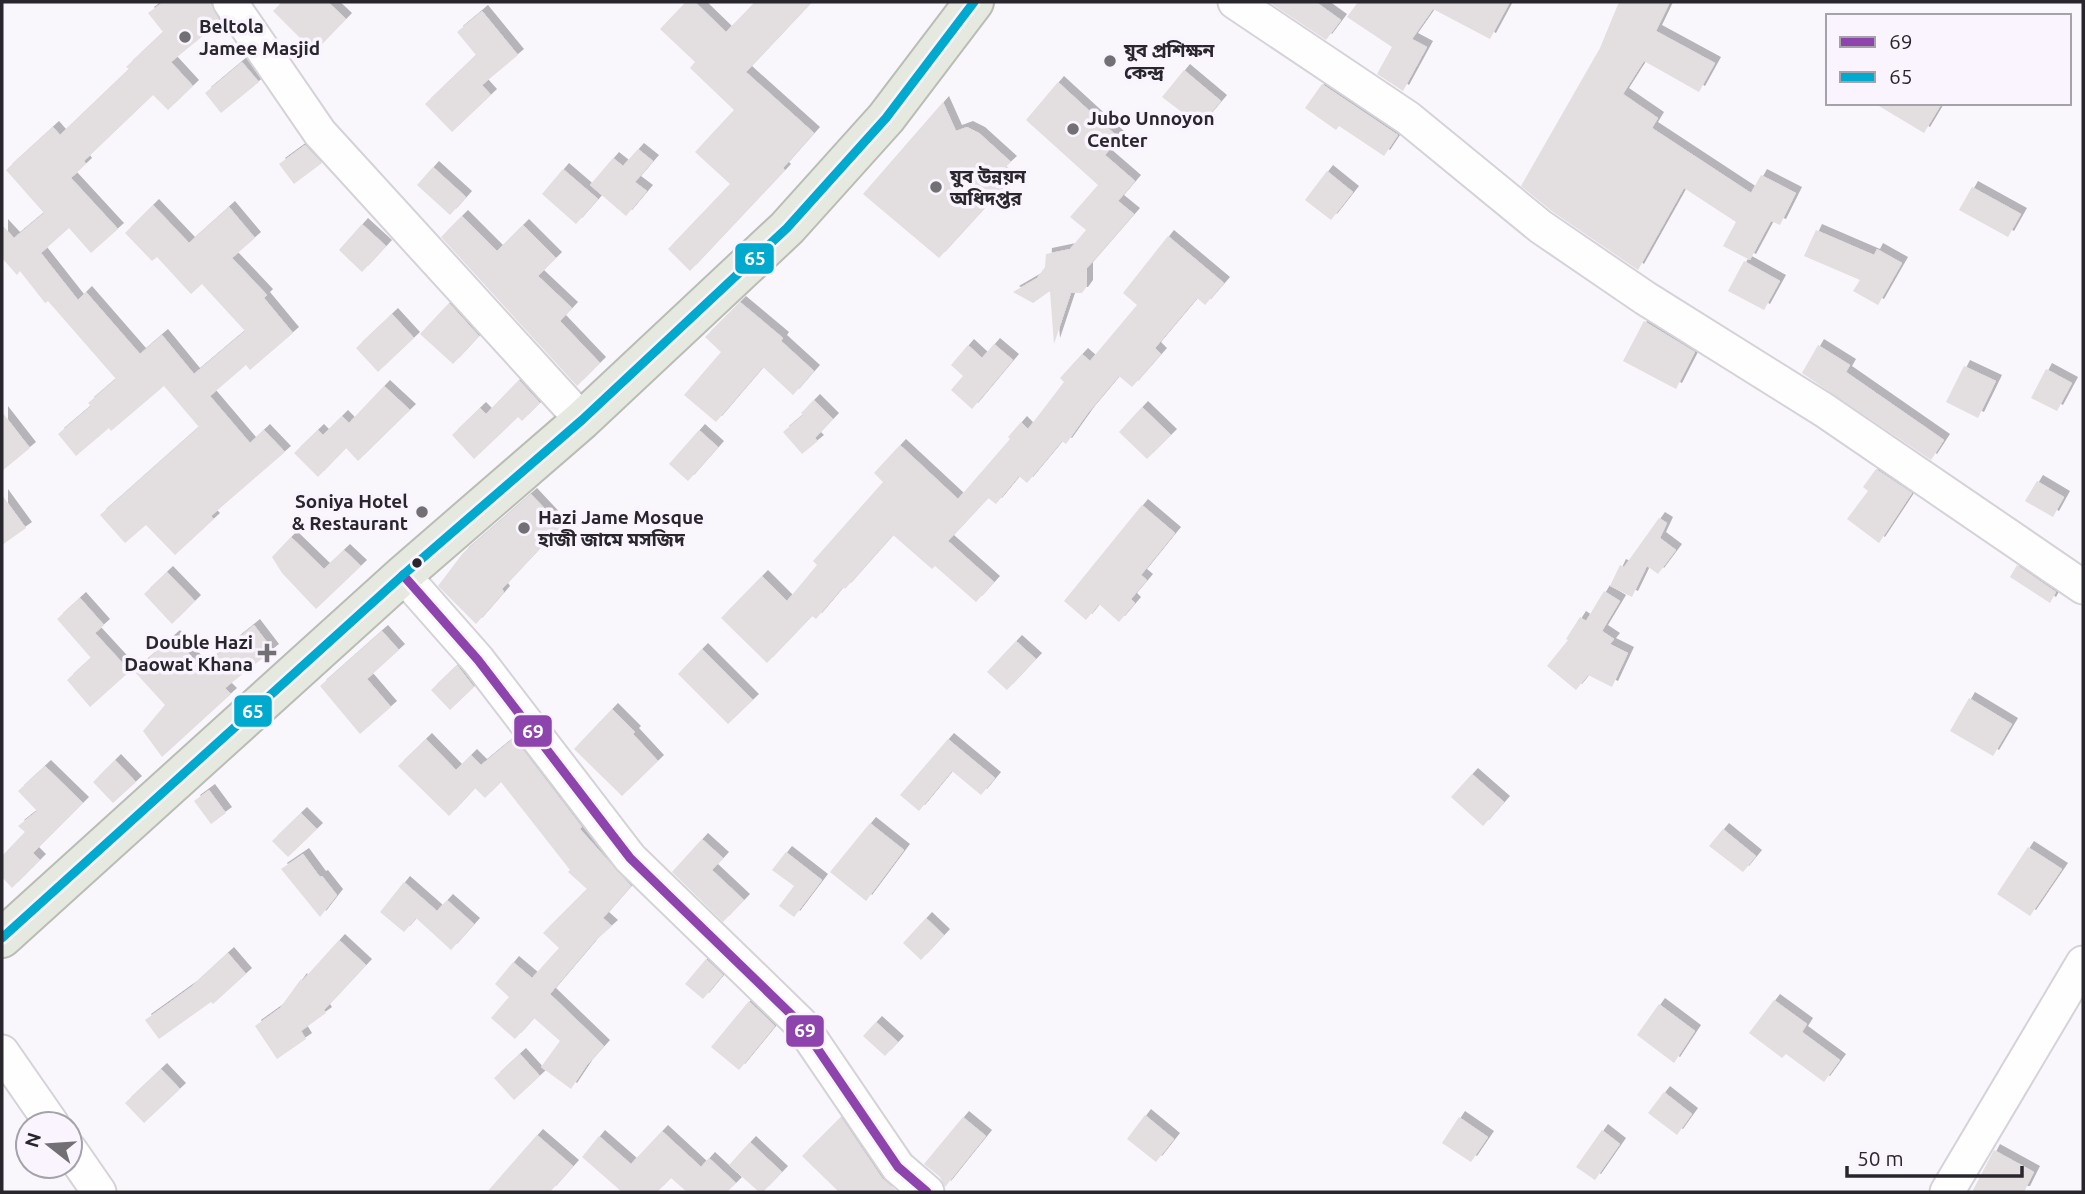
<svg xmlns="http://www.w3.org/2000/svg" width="2085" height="1194" viewBox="0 0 2085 1194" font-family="Ubuntu,'Noto Sans Bengali',sans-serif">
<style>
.building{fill:#e3dedf;filter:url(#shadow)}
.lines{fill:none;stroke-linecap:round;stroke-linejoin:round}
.minor-casing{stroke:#d5d2d8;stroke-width:37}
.highway-casing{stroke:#babcb5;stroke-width:42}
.minor{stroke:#fefeff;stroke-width:33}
.highway{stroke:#e6e9e0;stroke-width:38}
.bus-1-casing{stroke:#f9f4fe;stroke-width:14}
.bus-2-casing{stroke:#f9f4fe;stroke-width:14}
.bus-1{stroke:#8e44ad;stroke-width:9}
.bus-2{stroke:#00a9ce;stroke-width:9}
.poi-dot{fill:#726f75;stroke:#f9f4fe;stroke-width:2.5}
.bus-dot{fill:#29272d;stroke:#f9f4fe;stroke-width:2.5}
.labels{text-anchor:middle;stroke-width:7;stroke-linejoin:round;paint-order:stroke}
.poi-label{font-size:19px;font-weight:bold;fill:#29272d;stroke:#f9f4fe;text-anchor:start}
.line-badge{stroke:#f9f4fe;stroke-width:2.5}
.badge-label{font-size:19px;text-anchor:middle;font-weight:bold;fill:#fff}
</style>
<defs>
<filter id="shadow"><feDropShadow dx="6" dy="-6" stdDeviation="0" flood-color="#0004"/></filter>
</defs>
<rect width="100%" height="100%" fill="#f9f6fc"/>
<path class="building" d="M163 2H210L220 22 171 62 193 86 168 110 153 95 84 161 86 164 71 178 118 229 91 253 69 228 41 253 78 300 86 292 140 354 162 335 194 374 245 331 202 284 191 294 157 257 152 261 125 233 153 205 189 243 229 207 255 238 232 258 267 295 264 298 293 333 250 370 246 365 210 396 250 443 264 430 285 452 211 516 214 519 175 555 146 525 125 543 100 515 199 427 164 386 111 431 109 428 76 456 58 434 91 406 88 403 116 379 48 301 45 303 20 271 17 275 2 258V225L14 238 44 213 6 170 53 127 60 135 129 69 126 67 163 32 148 13Z
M282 2H328L346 19 314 52 273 11Z
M686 2H695L726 32 755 2H812L746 72 814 133 783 168 785 170 690 271 668 249 730 184 695 152 734 110 690 68 695 62 660 29Z
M1269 2H1316L1341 20 1326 40Z
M1358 2H1510L1490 39 1433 9 1412 39 1427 47 1403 91 1377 74 1392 47 1347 17Z
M1619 2H1670L1656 31 1715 63 1699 92 1644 61 1623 94 1658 118 1652 128 1751 193 1761 175 1796 193 1780 225 1771 221 1750 260 1723 246 1736 222 1684 188 1638 270 1553 212 1521 186 1600 48Z
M482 11 518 55 482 85 491 95 452 132 425 104 476 55 457 32Z
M242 62 259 82 221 113 205 93Z
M1184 70 1221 101 1200 126 1162 97Z
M1058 82 1119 138 1105 155 1135 181 1118 201 1134 214 1087 268V286L1082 293H1071L1054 344 1050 291 1033 303 1013 292 1037 278 1045 267 1046 254 1070 249 1086 230 1070 217 1098 185 1026 120Z
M1322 84 1398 135 1384 156 1339 126 1336 130 1305 108Z
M943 102 956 131 967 127 979 133 1011 162 1000 172 1010 180 939 258 863 194Z
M1874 103H1942L1924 133Z
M305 145 322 163 294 184 279 164Z
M638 149 653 161 635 182 647 191 626 216 590 185 613 158 623 166Z
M433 167 466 197 450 215 417 185Z
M563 169 598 199 576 224 542 194Z
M1327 171 1353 192 1331 220 1305 200Z
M1972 187 2021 214 2008 237 1959 210Z
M462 216 497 251 523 225 556 258 538 276 572 308 560 321 600 363 577 386 441 237Z
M362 224 386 246 362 272 339 250Z
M1816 230 1874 255 1877 249 1902 263 1878 305 1853 291 1860 280 1804 256Z
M1168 236 1224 283 1205 305 1197 298 1155 348 1161 354 1132 387 1119 376 1088 413 1066 444 1062 441 1027 483 1019 476 996 504 988 498 948 541 994 582 976 602 935 566 932 569 893 535 845 589 843 587 816 619 812 616 767 663 721 618 762 576 787 601 817 565 813 561 883 482 874 473 900 445 958 499 1010 439 1008 437 1021 422 1028 429 1064 382 1060 378 1082 354 1090 361 1137 305 1123 293Z
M1744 261 1780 281 1764 310 1728 291Z
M740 302 783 338 781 341 814 371 793 395 763 367 716 422 684 395 721 352 705 337Z
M449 303 479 336 453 364 420 334Z
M392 314 414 338 378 372 356 348Z
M1644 321 1695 352 1676 389 1623 361Z
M994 344 1013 360 972 409 951 390 963 376 951 365 968 345 982 358Z
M1818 345 1850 365 1846 372 1944 440 1931 460 1802 373Z
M1964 366 1996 381 1978 418 1946 402Z
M2046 369 2072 383 2057 411 2031 398Z
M519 380 540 403 522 421 518 417 474 459 452 435 480 408 486 414Z
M384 386 410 410 358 461 346 448 318 477 294 453 318 430 323 435 342 416 349 423Z
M814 400 833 419 815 438 818 441 802 454 783 432 803 415 801 413Z
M1142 407 1171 435 1147 459 1119 432Z
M2 412 30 448 2 471Z
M699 430 718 447 688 481 669 464Z
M1876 469 1912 493 1879 543 1847 519 1868 491 1863 487Z
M2037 481 2064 497 2053 517 2025 501Z
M531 494 561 526 502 589 504 592 476 624 438 586 463 553Z
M2 495 26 528 2 545Z
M1142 505 1175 533 1141 575 1147 580 1131 599 1135 603 1119 622 1099 604 1086 620 1064 601Z
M1659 518 1667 523 1660 538 1676 550 1658 574 1647 566 1632 597 1610 586 1620 565 1624 567Z
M291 537 324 569 344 550 361 566 316 609 282 573 272 557Z
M2017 565 2056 592 2050 603 2010 577Z
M167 572 195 601 172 624 144 594Z
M1604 591 1620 601 1602 631 1614 639 1610 644 1628 653 1612 687 1588 675 1576 690 1547 666 1568 640 1566 639 1580 617 1586 621Z
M80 598 104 625 95 633 130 671 90 707 67 680 91 658 57 619Z
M254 625 273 650 225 688 231 694 162 757 143 731 165 705 134 671 174 636 201 668Z
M382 631 399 650 367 679 391 707 360 734 320 686Z
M1016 641 1036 659 1007 690 987 672Z
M702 649 753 700 728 724 678 674Z
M457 665 474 687 450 710 431 690Z
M1969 698 2012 724 1993 756 1950 731Z
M612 709 635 732 633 734 658 761 622 796 574 749Z
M514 738 582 827 580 829 631 886 603 918 612 926 595 941 550 994 604 1046 587 1065 571 1089 541 1067 560 1041 534 1018 515 1039 491 1018 509 997 495 984 513 962 532 978 559 948 543 933 587 889 568 872 570 870 501 782 485 798 475 788 449 816 398 766 426 739 456 770 471 755 481 765Z
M948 739 995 778 981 795 952 771 919 811 900 795Z
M115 760 136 782 113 803 93 782Z
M45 766 83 803 33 853 40 860 12 888 2 877V856L25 832 18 826 37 811 18 791Z
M1472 774 1504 802 1483 826 1451 797Z
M209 790 226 813 211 824 194 801Z
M301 813 317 829 288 857 272 841Z
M870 823 904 850 866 901 830 872Z
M1723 829 1756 856 1743 872 1709 846Z
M702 839 723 858 712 870 744 900 723 922 672 872Z
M2028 847 2062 869 2030 916 1997 894Z
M786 852 822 880 794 917 779 906 794 886 772 870Z
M303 854 320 877 322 876 337 895 320 917 281 869Z
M404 882 437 911 447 900 474 924 451 950 416 918 404 932 380 912Z
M926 918 944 935 921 960 903 943Z
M339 940 366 965 324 1010 326 1013 301 1031 306 1039 277 1059 255 1026 280 1008 301 979 302 981Z
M228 953 246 974 213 1004 211 1002 159 1039 145 1020 191 987Z
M706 959 723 975 703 999 685 984Z
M1774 1000 1807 1024 1802 1032 1840 1060 1824 1082 1786 1054 1782 1058 1749 1033Z
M749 1001 775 1026 739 1070 711 1047Z
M1659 1004 1695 1031 1674 1063 1637 1035Z
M876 1022 898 1042 885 1056 863 1036Z
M520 1054 540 1076 514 1100 494 1078Z
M161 1069 180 1089 144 1123 125 1103Z
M1664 1092 1692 1114 1677 1135 1648 1113Z
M1145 1115 1174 1139 1156 1162 1127 1139Z
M841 1117 882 1178 898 1192H839L802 1156Z
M963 1117 986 1136 945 1187 940 1177 924 1164Z
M1459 1117 1488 1137 1471 1162 1442 1143Z
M1602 1130 1620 1144 1595 1180 1576 1167Z
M662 1131 701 1167 709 1158 736 1183 727 1192H687L671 1178 657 1192H622L582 1157 599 1136 631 1164Z
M537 1135 573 1166 550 1192H487Z
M750 1142 782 1172 763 1192H759L729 1165Z
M1994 1150 2034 1172 2024 1192H1972Z"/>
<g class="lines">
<g class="minor-casing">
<path id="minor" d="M230 2 320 133 582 420
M1235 2 1408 118 1541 227 1645 298 1824 410 2083 587
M403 575 478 660 630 858 800 1023 898 1167 927 1192
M2 1052 52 1124
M70 1150 99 1192
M1947 1192 2083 963"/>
</g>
<g class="highway-casing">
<path id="highway" d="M2 938 403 575 582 420 787 228 886 118 974 2"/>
</g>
<use href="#minor" class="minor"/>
<use href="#highway" class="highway"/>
<g class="bus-1-casing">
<path id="bus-1" d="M403 575 478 660 630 858 800 1023 898 1167 927 1192"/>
</g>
<g class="bus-2-casing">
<path id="bus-2" d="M2 938 403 575 582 420 787 228 886 118 974 2"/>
</g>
<use href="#bus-1" class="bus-1"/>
<use href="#bus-2" class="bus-2"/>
</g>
<g class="poi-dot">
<circle cx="185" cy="37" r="7"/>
<circle cx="1110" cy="61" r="7"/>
<circle cx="1073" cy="129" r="7"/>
<circle cx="936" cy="187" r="7"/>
<circle cx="422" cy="512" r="7"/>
<circle cx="524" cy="528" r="7"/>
<path d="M263.5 642.5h7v7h7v7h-7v7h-7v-7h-7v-7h7z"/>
</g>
<circle class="bus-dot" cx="417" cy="563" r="6"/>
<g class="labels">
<g class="poi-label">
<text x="199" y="33">Beltola<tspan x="199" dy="22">Jamee Masjid</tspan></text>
<text x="1124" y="57">যুব প্রশিক্ষন<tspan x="1124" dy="22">কেন্দ্র</tspan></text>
<text x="1087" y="125">Jubo Unnoyon<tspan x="1087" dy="22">Center</tspan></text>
<text x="950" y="183">যুব উন্নয়ন<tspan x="950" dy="22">অধিদপ্তর</tspan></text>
<text x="408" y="508" text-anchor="end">Soniya Hotel<tspan x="408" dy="22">&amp; Restaurant</tspan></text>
<text x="538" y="524">Hazi Jame Mosque<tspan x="538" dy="22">হাজী জামে মসজিদ</tspan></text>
<text x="253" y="649" text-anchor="end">Double Hazi<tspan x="253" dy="22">Daowat Khana</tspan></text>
</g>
</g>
<g class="line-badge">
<rect x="734" y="242" width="41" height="33" rx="7" fill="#00a9ce"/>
<rect x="233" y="694" width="40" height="34" rx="7" fill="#00a9ce"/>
<rect x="513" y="714" width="40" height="34" rx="7" fill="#8e44ad"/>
<rect x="785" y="1014" width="40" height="34" rx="7" fill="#8e44ad"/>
</g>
<g class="badge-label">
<text x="755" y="265">65</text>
<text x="253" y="718">65</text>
<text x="533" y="738">69</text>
<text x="805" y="1037">69</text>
</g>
<rect width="2085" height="1194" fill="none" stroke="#29272d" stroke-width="7"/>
<rect x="1826" y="14" width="245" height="91" fill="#f9f4fe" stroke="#a6a2aa" stroke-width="2"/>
<rect x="1840" y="37" width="35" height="10" fill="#8e44ad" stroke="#a6a2aa" stroke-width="2"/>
<text x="1889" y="49" font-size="21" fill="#29272d">69</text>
<rect x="1840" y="72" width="35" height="10" fill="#00a9ce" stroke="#a6a2aa" stroke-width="2"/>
<text x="1889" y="84" font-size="21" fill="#29272d">65</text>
<g transform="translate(49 1145) rotate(287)"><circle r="33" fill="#f9f4fe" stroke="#a6a2aa" stroke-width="2"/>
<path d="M0-5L12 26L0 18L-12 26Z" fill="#726f75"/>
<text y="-10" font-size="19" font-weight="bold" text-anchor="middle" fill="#29272d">N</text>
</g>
<path d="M1847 1166v10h175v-10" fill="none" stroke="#29272d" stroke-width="3.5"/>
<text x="1857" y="1166" font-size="21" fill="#29272d" stroke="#f9f4fe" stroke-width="5" paint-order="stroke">50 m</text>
</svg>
